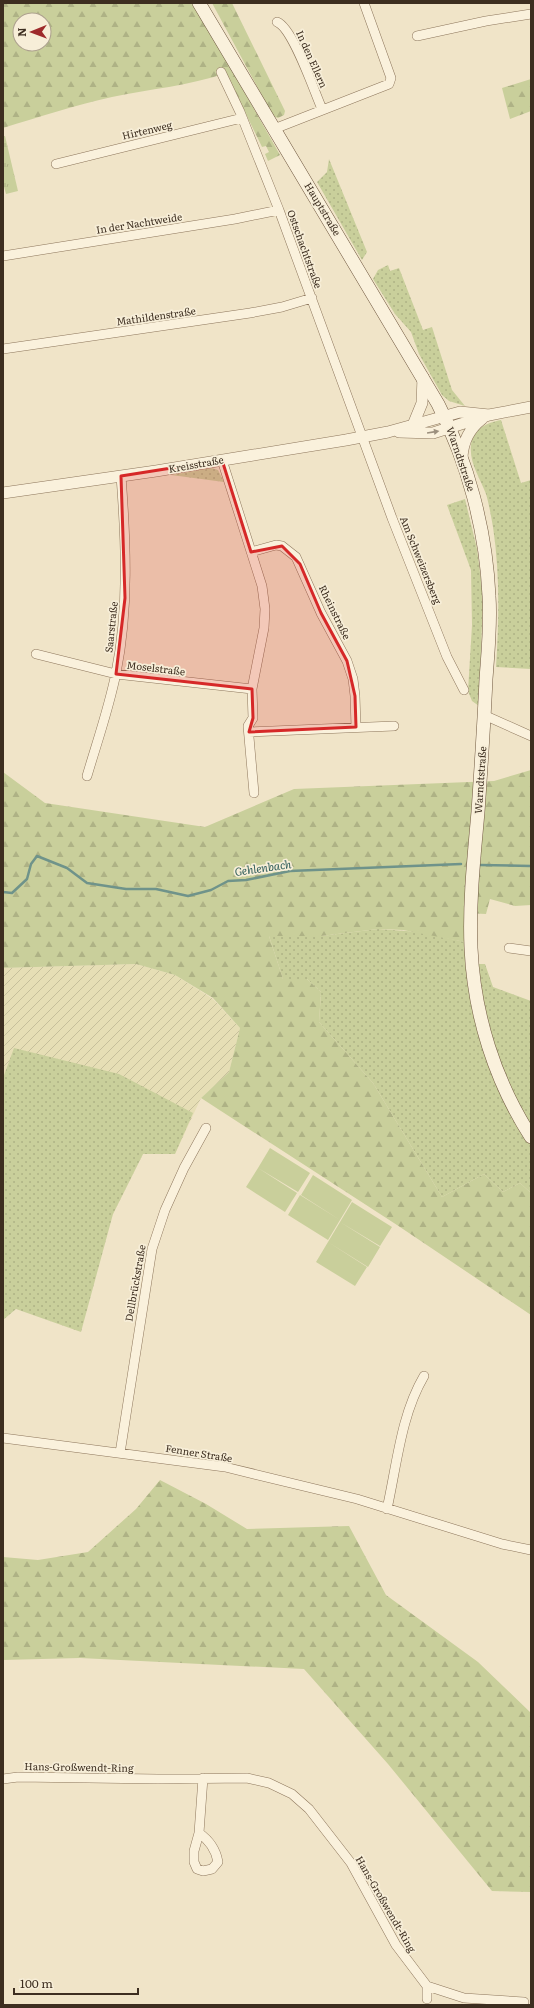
<svg xmlns="http://www.w3.org/2000/svg" width="534" height="2008" viewBox="0 0 534 2008" font-family="Literata,serif">
<style>
.farmland{fill:url(#farmland-furrows)}
.grass{fill:url(#grass-dots)}
.forest{fill:url(#forest-firs);fill-rule:evenodd}
.park{fill:url(#park-tufts)}
.garden{fill:#c9cf9b}
.lines{fill:none;stroke-linecap:round;stroke-linejoin:round}
.stream{stroke:#6f938a;stroke-width:2.5}
.minor-casing{stroke:#8d765c;stroke-width:10}
.tertiary-casing{stroke:#8d765c;stroke-width:12}
.secondary-casing{stroke:#6f573f;stroke-width:14}
.minor{stroke:#faf1dc;stroke-width:9}
.tertiary{stroke:#faf1dc;stroke-width:11}
.secondary{stroke:#faf1dc;stroke-width:13}
.oneway{fill:#9c907e}
.marked{fill:#d62828;fill-opacity:0.2;stroke:#d62828;stroke-width:3;stroke-linejoin:round}
.labels{text-anchor:middle;stroke-width:3.5;stroke-linejoin:round;paint-order:stroke}
.street-label{font-size:10px;fill:#3d2e20;stroke:#f7eed8}
.water-label{font-size:11px;font-style:italic;fill:#2f5d5a;stroke:#f7eed8}
</style>
<defs>
<pattern id="farmland-furrows" width="10" height="10" patternUnits="userSpaceOnUse"><rect width="10" height="10" fill="#e6deb5"/><path d="M-1 1l2-2M0 10L10 0M9 11l2-2" fill="none" stroke="#c6bf9b"/></pattern>
<pattern id="grass-dots" width="8" height="8" patternUnits="userSpaceOnUse"><rect width="8" height="8" fill="#c9cf9b"/><path d="M2 2h.1M6 6h.1" fill="none" stroke="#aeb285" stroke-width="1.8" stroke-linecap="round"/></pattern>
<pattern id="forest-firs" width="22" height="20" patternUnits="userSpaceOnUse"><rect width="22" height="20" fill="#c9cf9b"/><path d="M5 1l3.5 6h-7zM16 11l3.5 6h-7z" fill="#aeb285"/></pattern>
<pattern id="park-tufts" width="24" height="20" patternUnits="userSpaceOnUse"><rect width="24" height="20" fill="#c9cf9b"/><path d="M3 7l-1-3M5 7V3M7 7l1-3M15 17l-1-3M17 17v-4M19 17l1-3" fill="none" stroke="#aeb285"/></pattern>
</defs>
<rect width="100%" height="100%" fill="#f0e4c8"/>
<path class="farmland" d="M136 964 175 975 213 999 240 1028 229 1072 201 1098 175 1154H143L113 1214 3 1194V968Z"/>
<path class="grass" d="M329 159 367 252 362 260 317 182 327 172Z
M388 265 390 271 399 268 423 330 432 327 452 390 465 406 449 401 442 395 419 354 411 332 395 314 373 279 378 270Z
M501 420 521 483 531 480V669L496 667C499 621 500 573 493 527 491 516 489 504 486 494 480 478 469 463 471 445 473 428 487 423 501 420Z
M212 468 218 470 224 482 171 475Z
M465 499 477 549 483 596 479 706 472 701 468 691 472 625 471 570 447 505Z
M378 929 420 932 465 942 472 997 531 1143V1193L520 1183 503 1192 484 1174 442 1197 373 1083 319 1022 321 992 307 979H283L269 936H321Z
M475 964H485L493 987 531 1001V1132L494 1057Z
M14 1048 119 1074 193 1113 175 1154H143L113 1214 81 1332 16 1309 3 1320V1078Z"/>
<path class="forest" d="M3 3H194L280 155 268 161 265 154 269 152 266 146 262 147 226 73C189 86 149 89 112 97 75 105 39 117 3 128ZM20 20H44V44H20Z
M212 3H232L285 111 284 115 278 118 273 116Z
M531 79V111L510 119 502 88Z
M531 770V905L515 906 490 899 486 914 465 913V942L403 930 378 929 321 936H269L283 979H307L321 992 319 1022 373 1083 442 1197 484 1174 503 1192 520 1183 531 1193V1315L397 1225 201 1098 229 1072 240 1028 213 998 175 975 136 964 3 968V772L45 803 205 827 294 789 494 781Z
M160 1480 206 1504 247 1529 349 1526 386 1595 478 1662 531 1713V1892L492 1891 388 1764 304 1669 80 1658 3 1660V1557L38 1560 88 1552 136 1509Z"/>
<path class="park" d="M3 136H5L18 191 6 194 3 183Z"/>
<path class="garden" d="M270 1148 310 1173 298 1192 258 1168Z
M258 1168 297 1193 285 1212 246 1187Z
M313 1175 352 1200 340 1220 301 1195Z
M300 1195 340 1220 328 1240 288 1215Z
M352 1202 392 1227 380 1246 340 1222Z
M340 1222 380 1247 368 1267 328 1242Z
M328 1242 367 1267 355 1286 316 1262Z"/>
<g class="lines">
<path class="stream" d="M480 865 531 866
M3 892 12 893 27 879 31 864 37 856 67 868 87 883 126 889H156L188 896 211 890 228 881 246 880 290 871 461 864"/>
<g class="minor-casing">
<path id="minor" d="M277 22C293 28 314 91 322 109
M417 36 486 21 531 14
M221 72 240 112 279 210 392 518 447 657 464 690
M274 129 389 84 391 78 364 3
M56 164 242 118
M3 256 235 219 279 210
M3 349 250 313 282 307 312 298
M222 460 262 586 265 609 264 628 252 689 253 718 248 726 254 793
M251 552 276 545 282 546 296 557 321 613 347 661 353 679 355 696 356 727
M36 654 116 674 252 689
M484 715 531 736
M249 732 394 726
M87 776C97 742 109 708 116 673 129 609 126 541 121 476
M509 948 531 951
M3 1438 225 1467 357 1499 502 1544 531 1550
M120 1453 152 1249 165 1210 184 1168 206 1128
M387 1509C397 1464 401 1415 424 1376
M3 1779 18 1777 158 1779 247 1778 269 1783 292 1794 309 1809 351 1863 396 1945 427 1986 464 1998 524 2002
M199 1833C209 1840 216 1850 218 1862L212 1869 203 1871 197 1869 194 1862V1851L199 1833 203 1778
M427 1986V1999"/>
</g>
<g class="tertiary-casing">
<path id="tertiary" d="M413 425 422 403 423 377
M399 432 433 433 489 415 531 407
M462 457C463 441 469 429 482 419
M3 493 156 471 346 440 388 432 460 412 489 415"/>
</g>
<g class="secondary-casing">
<path id="secondary" d="M199 3 438 404C468 462 486 530 489 596 491 624 488 652 486 679 484 724 481 768 478 812 474 857 469 903 471 948 474 1015 495 1081 531 1137"/>
</g>
<use href="#minor" class="minor"/>
<use href="#tertiary" class="tertiary"/>
<use href="#secondary" class="secondary"/>
</g>
<defs><path id="oneway-solid" d="M-6-.8H1V-3.2L6.5 0L1 3.2V.8H-6Z"/></defs>
<use class="oneway" href="#oneway-solid" transform="translate(433 432) rotate(-9)"/>
<path class="marked" d="M222 460 251 552 282 546 300 564 321 613 347 661 355 696 356 727 249 732 253 718 252 689 116 674 125 598 121 476Z"/>
<g class="labels">
<g class="street-label">
<text transform="translate(312 59) rotate(66)" y="4">In den Ellern</text>
<text transform="translate(147 130) rotate(-13)" y="4">Hirtenweg</text>
<text transform="translate(323 209) rotate(59)" y="4">Hauptstraße</text>
<text transform="translate(139 223) rotate(-9)" y="4">In der Nachtweide</text>
<text transform="translate(305 249) rotate(70)" y="4">Ostschachtstraße</text>
<text transform="translate(156 316) rotate(-8)" y="4">Mathildenstraße</text>
<text transform="translate(461 459) rotate(71)" y="4">Warndtstraße</text>
<text transform="translate(196 464) rotate(-10)" y="4">Kreisstraße</text>
<text transform="translate(421 560) rotate(68)" y="4">Am Schweizersberg</text>
<text transform="translate(335 612) rotate(64)" y="4">Rheinstraße</text>
<text transform="translate(111 627) rotate(-84)" y="4">Saarstraße</text>
<text transform="translate(156 668) rotate(7)" y="4">Moselstraße</text>
<text transform="translate(480 780) rotate(-86)" y="4">Warndtstraße</text>
<text transform="translate(135 1283) rotate(-80)" y="4">Dellbrückstraße</text>
<text transform="translate(199 1453) rotate(9)" y="4">Fenner Straße</text>
<text transform="translate(79 1767) rotate(1)" y="4">Hans-Großwendt-Ring</text>
<text transform="translate(386 1904) rotate(60)" y="4">Hans-Großwendt-Ring</text>
</g>
<g class="water-label">
<text transform="translate(263 868) rotate(-8)" y="4">Gehlenbach</text>
</g>
</g>
<rect width="534" height="2008" fill="none" stroke="#3d2e20" stroke-width="8"/>
<g transform="translate(32 32) rotate(269)"><circle r="19" fill="#f7eed8" stroke="#ada18e"/>
<path d="M0-3L7 15L0 10L-7 15Z" fill="#9e2a2b"/>
<text y="-6" font-size="11" font-weight="bold" text-anchor="middle" fill="#3d2e20">N</text>
</g>
<path d="M14 1988v6h124v-6" fill="none" stroke="#3d2e20" stroke-width="2"/>
<text x="20" y="1988" font-size="12" fill="#3d2e20" stroke="#f7eed8" stroke-width="3" paint-order="stroke">100 m</text>
</svg>
